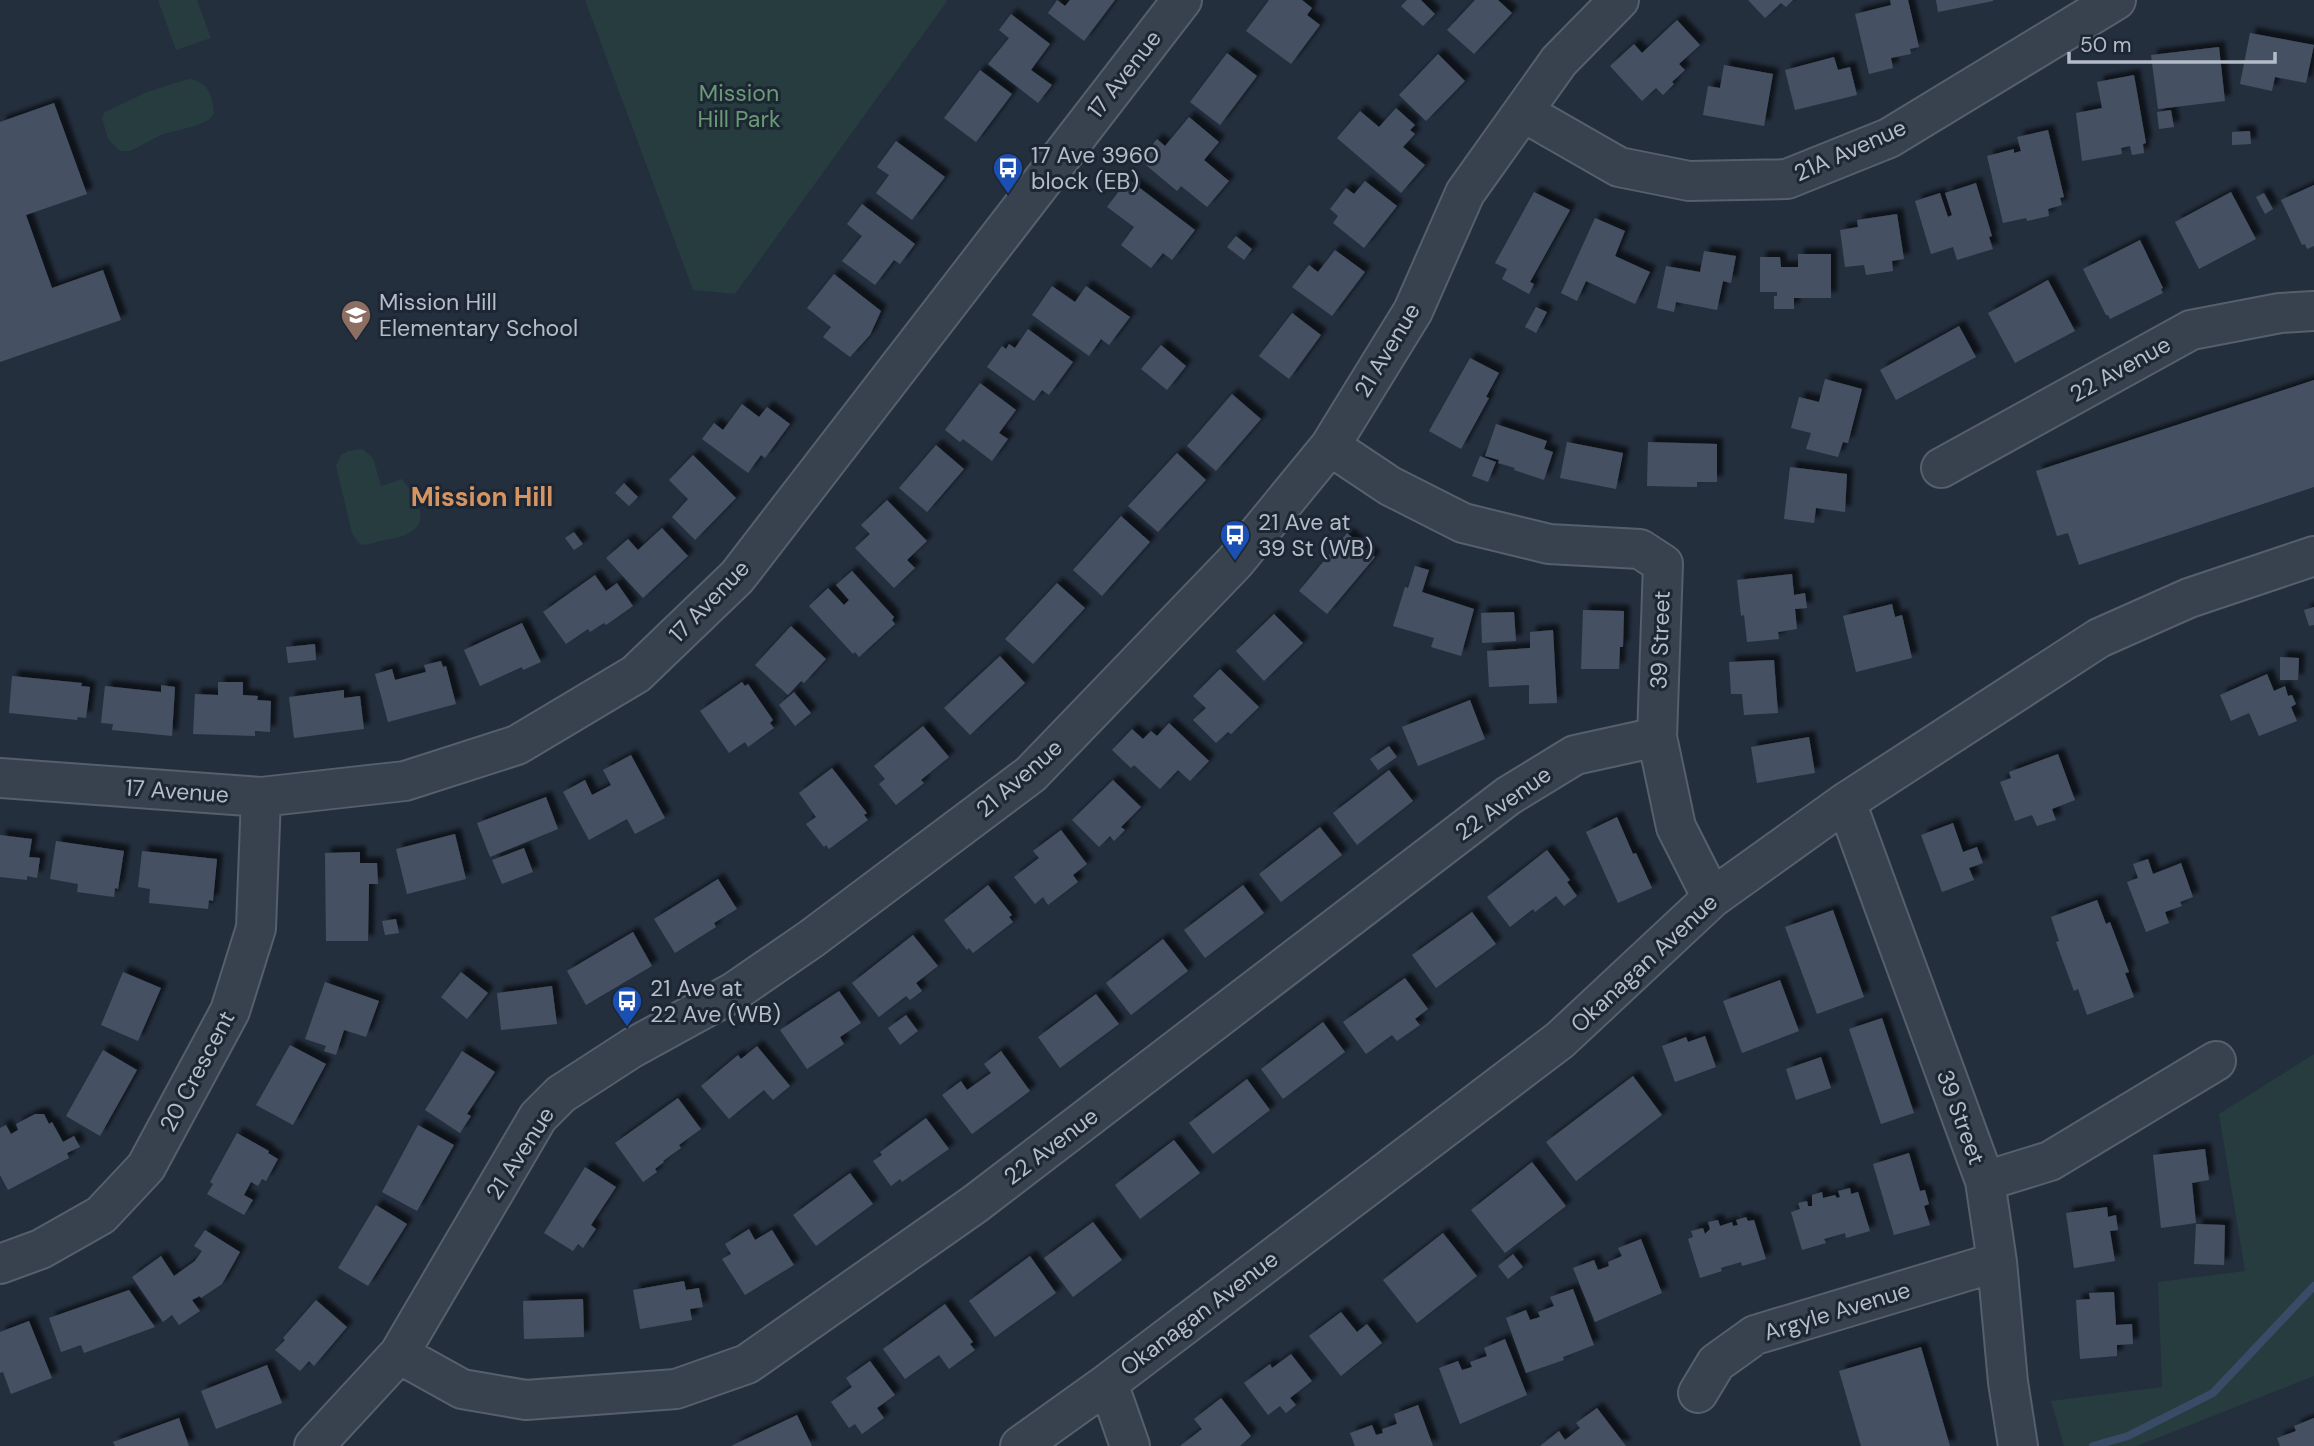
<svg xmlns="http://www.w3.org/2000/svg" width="2314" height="1446" viewBox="0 0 2314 1446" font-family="'DM Sans',sans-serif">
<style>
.green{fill:#263c3f}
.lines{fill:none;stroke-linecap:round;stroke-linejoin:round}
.stream{stroke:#394c67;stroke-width:8}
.building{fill:#455162;filter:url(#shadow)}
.minor-casing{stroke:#565f6c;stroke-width:42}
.minor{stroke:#38414e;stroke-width:38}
.labels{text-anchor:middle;stroke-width:6;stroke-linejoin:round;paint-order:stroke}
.street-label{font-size:23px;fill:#b4bcc9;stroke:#1d2633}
.park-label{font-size:23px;fill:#6b9a76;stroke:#1d2633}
.poi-label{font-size:23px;fill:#b4bcc9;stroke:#1d2633;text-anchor:start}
.quarter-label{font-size:26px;font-weight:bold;fill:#d59563;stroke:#1d2633}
</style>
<defs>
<filter id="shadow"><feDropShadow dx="6" dy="-6" stdDeviation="2" flood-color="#0009"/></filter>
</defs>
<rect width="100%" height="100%" fill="#242f3e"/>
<path class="green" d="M158 0H197L211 38 176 50Z
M585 0H948L735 294 693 290Z
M188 79C207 80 213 96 214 114L207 121 195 126 163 134 130 151H120L108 139 102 118 105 112 147 92Z
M362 449 373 458 381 486 402 479C428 511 430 534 385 540 377 541 370 545 362 545L357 541 352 533 336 466 341 455 348 451Z
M2314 1054V1376L2137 1446H2064L2051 1401 2162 1387 2158 1282 2245 1271 2219 1114Z"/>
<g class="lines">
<path class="stream" d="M2093 1446 2128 1436 2213 1393 2314 1286"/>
</g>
<path class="building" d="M1057 0 1065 6 1070 0H1115L1084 41 1048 13Z
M1269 0H1302L1312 8 1307 15 1320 25 1291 64 1246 31Z
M1407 0H1421L1435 14 1423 26 1401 6Z
M1475 0H1498L1512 13 1474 54 1447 30Z
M1748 0H1793L1786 7 1781 3 1765 18Z
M1890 0H1908L1919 47 1910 49 1911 54 1891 58 1893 68 1869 74 1855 14 1891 5Z
M1936 0H1993V1L1938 12Z
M1011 14 1050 44 1031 70 1052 85 1038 103 988 64 1009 38 999 30Z
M1677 20 1700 45 1679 64 1685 70 1672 82 1674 84 1663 95 1656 88 1642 101 1610 66 1634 44 1642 53Z
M2250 33 2314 45 2306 83 2275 77 2272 91 2240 84Z
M2219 47 2225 101 2158 109 2151 55Z
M1227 53 1257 76 1220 125 1190 102Z
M1438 54 1465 81 1426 121 1399 95Z
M1834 57 1838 70 1850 67 1857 95 1795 110 1785 70Z
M1724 65 1773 74 1764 126 1703 115 1708 86 1720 88Z
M980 70 1012 94 976 142 944 118Z
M2134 75 2146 143 2143 144 2144 153 2132 155 2130 146 2121 148 2122 154 2082 161 2076 113 2102 108 2097 82Z
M54 103 87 194 26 215 52 288 103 270 121 320 0 362V122Z
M1396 108 1415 125 1410 130 1415 134 1403 147 1425 165 1401 193 1337 138 1360 111 1379 127Z
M2171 110 2174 127 2159 129 2157 112Z
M1189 117 1219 142 1204 160 1229 181 1207 207 1181 186 1177 191 1140 160 1157 139 1165 146Z
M2048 130 2064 197 2060 198 2062 205 2048 209 2049 216 2027 221 2026 218 2003 223 1987 156 2014 149V153L2021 151 2017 137Z
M2250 131 2251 144 2232 145V132Z
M896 141 945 177 912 220 876 193 889 175 877 167Z
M1128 179 1195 230 1172 260 1163 253 1151 268 1121 245 1134 227 1107 207Z
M1365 181 1397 206 1364 248 1333 223 1338 216 1330 209 1346 188 1354 194Z
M1976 183 1992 236 1989 237 1993 249 1957 260 1953 247 1931 254 1915 201 1940 193 1948 217 1952 215 1945 193Z
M2314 185V246L2307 249 2305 244 2302 245 2281 200Z
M1534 192 1570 210 1530 282 1534 284 1529 294 1502 279 1507 269 1495 263Z
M2231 192 2256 239 2199 269 2175 222Z
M2264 193 2273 209 2265 214 2256 197Z
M862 204 915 244 900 264 894 260 875 285 842 261 862 236 847 224Z
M1897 214 1904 259 1892 261 1893 271 1866 275 1864 265 1845 267 1840 230 1858 227 1857 220Z
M1595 218 1625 231 1615 256 1650 272 1635 304 1586 281 1577 301 1561 293Z
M1236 236 1252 249 1244 260 1227 247Z
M2140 240 2163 288 2161 289 2163 293 2110 319 2108 315H2106L2083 269Z
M1335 250 1365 272 1332 316 1292 287 1309 265 1318 272Z
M1704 251 1736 256 1731 283 1723 281 1717 310 1676 302 1674 312 1657 308 1666 266 1700 272Z
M1798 254H1831V298H1794V309H1774V296H1777V292H1760V257H1780L1781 267H1798Z
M834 274 881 311 870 335 850 357 823 337 831 327 807 308Z
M2048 280 2075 331 2015 363 1988 313Z
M1052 286 1075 302 1086 286 1130 317 1109 345 1101 339 1089 356 1032 315Z
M1536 307 1547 312 1536 333 1525 327Z
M1292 313 1321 335 1289 379 1259 356Z
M1959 326 1976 357 1896 400 1880 370Z
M1028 329 1073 362 1049 395 1042 390 1034 401 987 367 1002 346 1006 349 1009 344 1015 348Z
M1161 345 1186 366 1167 390 1141 369Z
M1470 358 1499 373 1486 397 1489 398 1461 449 1429 431Z
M1825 379 1862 389 1848 443 1843 442 1838 457 1806 449 1811 433 1791 428 1799 397 1819 402Z
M2314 380V487L2079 565 2068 533 2057 536 2036 471Z
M980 383 1016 410 999 433 1008 439 992 461 963 439 960 442 945 430Z
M1232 394 1261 419 1216 471 1187 446Z
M742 404 759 417 767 407 790 424 765 458 761 455 748 473 702 439 714 423 723 430Z
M1496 424 1547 441 1544 449 1553 452 1544 480 1514 470 1515 468 1498 463 1499 460 1485 456Z
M1567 442 1623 453 1616 489 1560 478Z
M1648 442 1717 444V482H1697V487L1647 486Z
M936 445 964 469 927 512 899 488Z
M1177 453 1206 480 1158 532 1128 506Z
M693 455 736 498 695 540 672 517 688 499 669 480Z
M1480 456 1496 462 1488 482 1472 476Z
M1790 467 1847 474 1845 512 1816 508 1814 523 1784 519Z
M624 483 638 497 629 506 615 493Z
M887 500 927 541 907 560 915 568 894 588 855 548 870 534 861 525Z
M1121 516 1150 542 1102 596 1073 570Z
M662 528 688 556 643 598 606 558 628 539 638 550Z
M574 532 583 544 574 550 565 538Z
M1347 533 1375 557 1327 614 1299 591Z
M1415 566 1429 570 1422 592 1474 609 1461 656 1431 647 1434 638 1393 626 1405 587 1408 588Z
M852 571 894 617 892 620 895 624 859 657 855 652 853 654 809 606 828 588 844 605 849 600 836 585Z
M1792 574 1794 595 1805 593 1807 608 1795 609 1797 629 1778 632 1779 639 1747 642 1744 615 1741 616 1737 580Z
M595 575 606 591 617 583 633 606 606 625 604 623 590 632 588 629 566 644 543 612Z
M1057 583 1085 608 1033 664 1005 639Z
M1892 604 1895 617 1902 615 1912 658 1856 672 1843 616Z
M2314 607V625L2309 626 2304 610Z
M1583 610 1624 611 1623 647H1620L1619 669H1581Z
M1514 612 1516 641 1482 643 1481 613Z
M1274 614 1303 643 1264 681 1236 651Z
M522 623 541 662 523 670 522 667 480 686 464 650Z
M791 626 826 659 804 683 801 681 788 695 755 665Z
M1553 630 1557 703 1529 704V685L1489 687 1487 651 1530 648V632Z
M315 644 316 660 288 663 286 647Z
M1000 656 1025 683 970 735 944 708Z
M2280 657 2299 658 2298 680H2280Z
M1774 660 1778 713 1744 715 1742 694H1731L1729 662Z
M441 661 443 667 446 666 456 704 388 722 375 674 392 669 395 680 426 672 424 665Z
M1220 669 1259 707 1231 734 1228 732 1216 743 1193 720 1206 708 1193 696Z
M2267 674 2274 691 2285 686 2288 696 2292 695 2296 704 2291 707 2297 721 2259 736 2249 713 2231 721 2220 695Z
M12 676 82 683 81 686 90 687 86 718 78 717 77 720 9 713Z
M218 682H243V695L258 696 257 700 271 701 270 732 255 731V736L193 734 195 694 218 695Z
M742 682 745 686 748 684 773 720 770 723 774 728 748 747 745 742 729 753 700 711Z
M161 685 175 687 172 736 112 730 113 724 101 723 105 686 161 692Z
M344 690V698L360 696 364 729 294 738 289 697Z
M794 692 811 713 795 726 779 705Z
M1470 700 1485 739 1418 766 1402 727Z
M1169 723 1209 761 1190 781 1178 770 1160 789 1134 765 1131 768 1112 750 1132 729 1143 739 1151 731 1157 736Z
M923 726 949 757 921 780 924 783 896 805 879 784 885 779 874 766Z
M1809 737 1815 773 1757 783 1751 747Z
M1389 746 1397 757 1378 770 1370 759Z
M2058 754 2075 800 2052 809 2056 820 2037 826 2032 815 2015 821 2000 782 2011 778 2009 772Z
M631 755 665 818 635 834 627 819 589 840 563 792 585 780 592 795 611 785 603 770Z
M832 768 867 813 864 815 868 820 829 849 826 845 824 847 806 824 816 817 799 793Z
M1389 770 1413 801 1357 845 1333 813Z
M1113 780 1141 807 1121 827 1125 830 1114 841 1110 836 1099 847 1072 820Z
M546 797 558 829 490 857 477 823Z
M1617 817 1633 854 1636 853 1652 888 1618 903 1586 832Z
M1953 823 1963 852 1977 847 1983 863 1969 868 1974 880 1942 892 1921 835Z
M1320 827 1342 855 1281 902 1259 874Z
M1061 830 1087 864 1073 875 1078 882 1048 905 1043 897 1035 904 1014 877 1039 858 1033 851Z
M455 834 466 879 407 894 396 849Z
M0 835 32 839 29 857 40 858 37 878 27 876V880L0 877Z
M56 841 124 851 118 889 115 888 114 897 77 892 78 884 50 879Z
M524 848 533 872 502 884 492 860Z
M1547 850 1570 880 1567 882 1577 896 1564 906 1556 896 1535 912 1533 909 1510 927 1487 897Z
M142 851 217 859 213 901 209 900 208 909 149 903 150 889 138 887Z
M360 852V863H377L378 884H369L368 941H326L325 853Z
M2148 859 2153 874 2181 863 2193 897 2180 902 2182 906 2165 912 2169 923 2146 932 2127 882 2138 878 2133 864Z
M718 879 737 909 714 923 716 927 675 953 654 919Z
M988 885 1012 915 1009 917 1013 922 973 953 969 948 967 950 944 920Z
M1243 885 1264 913 1205 958 1184 930Z
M2097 900 2106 924 2110 922 2129 972 2125 973 2134 997 2087 1015 2078 989 2074 991 2056 942 2059 941 2051 917Z
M1833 910 1864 997 1817 1014 1785 927Z
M1472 912 1496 944 1436 988 1412 955Z
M396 919 399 933 385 935 382 921Z
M633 932 652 966 586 1005 567 971Z
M913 935 938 966 916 983 922 991 910 1000 906 996 879 1017 852 983Z
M1163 939 1188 971 1131 1015 1106 983Z
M123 972 161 988 138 1041 101 1025Z
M461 972 488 993 467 1019 441 997Z
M1405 978 1428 1009 1415 1019 1420 1025 1397 1041 1392 1035 1366 1054 1343 1022Z
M1780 980 1799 1031 1742 1053 1723 1001Z
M325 982 379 1001 366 1037 344 1030 336 1055 324 1051 326 1046 305 1039Z
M552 986 557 1024 501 1030 497 993Z
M839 991 861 1023 840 1037 844 1044 807 1069 780 1030Z
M1096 994 1119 1024 1060 1068 1038 1037Z
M906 1015 918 1031 900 1045 888 1028Z
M1882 1018 1914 1113 1881 1124 1849 1029Z
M1323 1022 1345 1052 1283 1099 1261 1069Z
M1705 1036 1716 1067 1675 1082 1662 1046 1686 1037 1688 1042Z
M290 1045 326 1064 293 1125 256 1105Z
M757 1046 790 1086 773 1100 764 1090 729 1119 701 1086 738 1055 741 1059Z
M103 1050 137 1070 100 1136 66 1116Z
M462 1051 495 1072 467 1114 471 1116 460 1133 425 1110Z
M1001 1051 1030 1091 972 1134 942 1095 961 1081 967 1090 991 1073 984 1064Z
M1821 1057 1831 1088 1796 1100 1786 1069Z
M1633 1076 1662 1115 1576 1181 1546 1142Z
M1247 1079 1270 1110 1213 1154 1189 1123Z
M678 1098 701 1129 679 1145 681 1148 663 1161 664 1162 655 1169 657 1172 643 1182 615 1143Z
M35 1114H44L49 1124 52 1122 63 1142 74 1136 80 1147 67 1153 69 1158 8 1190 0 1175V1128L6 1125 11 1134 18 1130 16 1124Z
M926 1118 949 1149 902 1182 900 1179 891 1186 873 1161 882 1155 880 1152Z
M418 1125 454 1145 417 1211 382 1192Z
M237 1133 269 1151 268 1153 278 1159 266 1181 262 1179 258 1186 251 1182 244 1195 253 1200 244 1215 207 1194 213 1184 210 1182Z
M1174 1140 1200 1173 1140 1219 1115 1185Z
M2205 1149 2209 1180 2192 1183 2196 1223 2161 1228 2153 1155Z
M1909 1153 1920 1191 1925 1190 1929 1204 1924 1206 1930 1225 1894 1235 1873 1164Z
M1532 1162 1566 1206 1505 1253 1471 1210Z
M585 1167 616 1187 591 1225 596 1229 583 1248 578 1244 573 1251 544 1233Z
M850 1173 873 1204 816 1246 793 1215Z
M1850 1188 1851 1194 1858 1192 1870 1231 1846 1238 1845 1233 1824 1239 1826 1243 1802 1250 1791 1212 1800 1209 1798 1203 1807 1201 1808 1206H1812V1195L1822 1192 1823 1198 1835 1195 1837 1198 1840 1197 1838 1191Z
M376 1205 407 1224 368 1286 338 1268Z
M2107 1207 2108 1217 2116 1215 2118 1230 2110 1231 2115 1261 2074 1268 2066 1213Z
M1746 1217 1748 1221 1754 1220 1766 1259 1742 1266 1741 1262 1721 1268 1722 1271 1700 1278 1688 1239 1693 1237 1691 1231 1703 1228 1705 1234 1710 1229 1708 1222 1718 1220 1720 1226 1732 1222 1733 1226 1738 1225 1736 1220Z
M1093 1222 1122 1260 1073 1297 1044 1258Z
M2196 1224 2225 1225 2224 1265 2194 1264Z
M749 1229 755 1240 772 1230 794 1265 745 1295 722 1259 731 1254 725 1244Z
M205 1230 240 1252 222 1284 201 1298 200 1296 192 1300 200 1311 179 1325 172 1315 163 1322 132 1277 161 1256 174 1276 195 1261 202 1251 194 1246Z
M1443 1233 1477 1276 1417 1323 1383 1280Z
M1641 1239 1662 1293 1595 1322 1573 1268 1594 1260 1598 1270 1609 1266 1608 1262 1622 1256 1618 1248Z
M1513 1254 1523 1267 1508 1279 1498 1266Z
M1030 1256 1056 1293 995 1337 969 1301Z
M684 1281 686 1290 699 1288 703 1307 690 1309 692 1320 640 1329 633 1290Z
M1573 1289 1594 1345 1563 1357 1564 1360 1526 1373 1506 1318 1526 1310 1530 1320 1540 1317 1538 1312 1554 1306 1550 1297Z
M129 1290 155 1327 84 1353 81 1345 61 1352 49 1318Z
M2114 1292 2116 1325 2132 1324 2133 1344 2117 1345V1356L2080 1359 2076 1300 2090 1299 2089 1293Z
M583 1299 584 1337 524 1339 523 1301Z
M316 1300 347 1327 314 1366 309 1361 300 1371 275 1350 285 1340 283 1338Z
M945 1304 973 1342 970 1344 975 1350 949 1369 939 1355 905 1379 883 1349Z
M1341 1312 1357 1332 1367 1324 1382 1343 1341 1376 1309 1336Z
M29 1321 52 1378 11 1394 3 1372 0 1373V1332Z
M1505 1339 1527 1395 1460 1424 1439 1368 1458 1361 1462 1370 1472 1367 1470 1362 1487 1356 1484 1348Z
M1921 1347 1950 1446H1861L1839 1371Z
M1291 1354 1312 1381 1290 1398 1296 1405 1286 1413 1280 1406 1268 1415 1244 1383 1270 1364 1272 1368Z
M870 1361 895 1395 877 1408 884 1418 862 1434 855 1424 849 1428 831 1402 852 1387 846 1378Z
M267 1365 282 1403 216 1429 201 1391Z
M1221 1398 1251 1436 1240 1446H1180L1202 1429 1194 1419Z
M1418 1405 1433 1446H1355L1350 1433 1372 1425 1376 1435 1383 1433 1382 1429 1397 1424 1394 1414Z
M1597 1408 1626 1446H1540L1559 1431 1565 1440 1580 1428 1576 1423Z
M797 1415 812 1446H731Z
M179 1418 189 1446H115L113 1442Z
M2314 1418V1446H2280L2277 1438 2296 1431 2294 1426Z"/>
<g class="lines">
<g class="minor-casing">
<path id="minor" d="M1523 112 1619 167 1689 181 1787 179 1889 138 2116 0
M1330 446 1390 486 1463 523 1549 544 1640 549 1663 564 1657 737 1676 827 1712 898
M1941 468 2191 330 2280 313 2314 311
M0 778 261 797 405 781 517 745 636 674 737 577 1182 0
M1846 802 1985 1181 1997 1262 2008 1382 2018 1446
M1985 1181 2050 1161 2216 1061
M0 1264 41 1249 101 1215 146 1167 230 1011 256 928 261 797
M399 1354 462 1389 526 1400 676 1389 747 1364 975 1204 1508 796 1575 755 1657 737
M1108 1383 1130 1446
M1698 1393 1716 1363 1755 1335 1997 1262
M314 1446 399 1354 538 1117 561 1094 632 1048 734 992 811 939 1031 774 1235 562 1330 446 1413 311 1465 193 1559 61 1619 0
M1020 1446 1108 1383 1560 1040 1712 898 1846 802 2099 638 2189 598 2314 556"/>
</g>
<use href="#minor" class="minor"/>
</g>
<defs>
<g id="bus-pin" transform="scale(1.575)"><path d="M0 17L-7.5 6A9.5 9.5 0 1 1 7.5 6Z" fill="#1a4fb4" stroke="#1d2633"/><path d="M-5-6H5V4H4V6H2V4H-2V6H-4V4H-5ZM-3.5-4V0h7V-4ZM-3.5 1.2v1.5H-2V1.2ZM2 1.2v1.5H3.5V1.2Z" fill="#fff"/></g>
<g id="school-pin" transform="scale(1.575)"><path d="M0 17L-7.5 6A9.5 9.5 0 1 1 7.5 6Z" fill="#8d6e63" stroke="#1d2633"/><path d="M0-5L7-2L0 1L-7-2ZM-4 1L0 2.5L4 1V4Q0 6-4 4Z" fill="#fff"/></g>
</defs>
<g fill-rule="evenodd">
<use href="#bus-pin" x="1008" y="168"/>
<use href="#school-pin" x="356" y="315"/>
<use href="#bus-pin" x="1235" y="535"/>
<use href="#bus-pin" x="627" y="1001"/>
</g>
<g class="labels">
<g class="street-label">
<text transform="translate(1124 74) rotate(-52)" y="8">17 Avenue</text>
<text transform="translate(1850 150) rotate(-24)" y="8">21A Avenue</text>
<text transform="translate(1387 350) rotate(-59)" y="8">21 Avenue</text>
<text transform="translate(2120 369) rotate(-29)" y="8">22 Avenue</text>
<text transform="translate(709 601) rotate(-46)" y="8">17 Avenue</text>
<text transform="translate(1660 640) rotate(-88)" y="8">39 Street</text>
<text transform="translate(1019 778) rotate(-41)" y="8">21 Avenue</text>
<text transform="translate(177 791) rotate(4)" y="8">17 Avenue</text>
<text transform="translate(1503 803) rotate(-35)" y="8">22 Avenue</text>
<text transform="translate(1644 963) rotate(-43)" y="8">Okanagan Avenue</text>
<text transform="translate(197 1071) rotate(-62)" y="8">20 Crescent</text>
<text transform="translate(1961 1117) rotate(70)" y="8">39 Street</text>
<text transform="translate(1051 1146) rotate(-37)" y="8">22 Avenue</text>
<text transform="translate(520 1153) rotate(-57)" y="8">21 Avenue</text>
<text transform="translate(1837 1311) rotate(-17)" y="8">Argyle Avenue</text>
<text transform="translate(1199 1313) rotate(-37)" y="8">Okanagan Avenue</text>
</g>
<g class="park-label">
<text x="739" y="101">Mission<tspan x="739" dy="26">Hill Park</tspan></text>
</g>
<g class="poi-label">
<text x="1031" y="163">17 Ave 3960<tspan x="1031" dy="26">block (EB)</tspan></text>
<text x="379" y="310">Mission Hill<tspan x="379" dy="26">Elementary School</tspan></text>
<text x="1258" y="530">21 Ave at<tspan x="1258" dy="26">39 St (WB)</tspan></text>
<text x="650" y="996">21 Ave at<tspan x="650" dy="26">22 Ave (WB)</tspan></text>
</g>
<g class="quarter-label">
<text x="482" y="506">Mission Hill</text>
</g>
</g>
<path d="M2069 52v10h206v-10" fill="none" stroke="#b4bcc9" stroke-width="3.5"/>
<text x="2080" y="52" font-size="21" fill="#b4bcc9" stroke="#1d2633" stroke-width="5" paint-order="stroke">50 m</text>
</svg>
